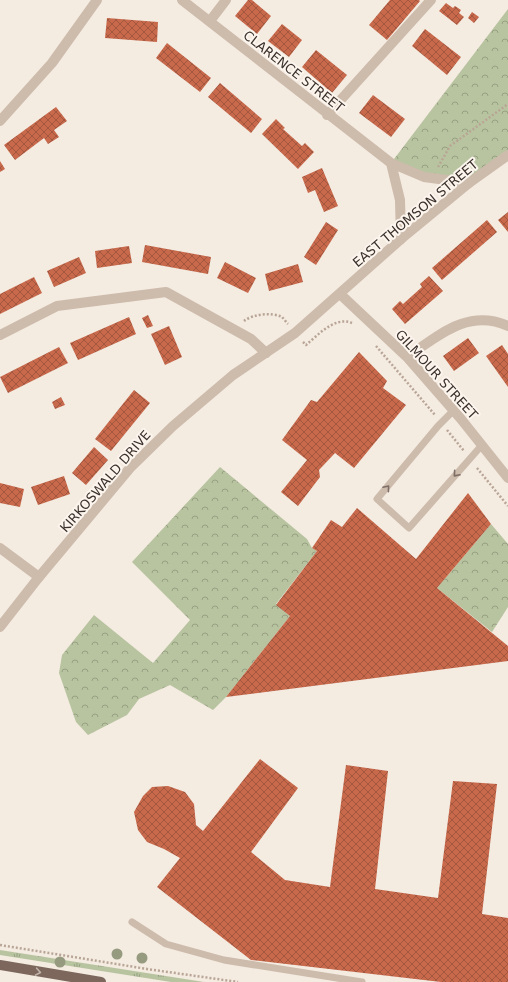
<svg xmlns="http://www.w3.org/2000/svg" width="508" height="982" viewBox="0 0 508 982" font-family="'DejaVu Sans',sans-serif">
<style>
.grass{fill:url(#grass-tufts)}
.forest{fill:url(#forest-crowns)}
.building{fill:url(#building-cross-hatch)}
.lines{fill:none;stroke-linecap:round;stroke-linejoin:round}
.path{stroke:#b9a596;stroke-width:2.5;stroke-dasharray:2 2;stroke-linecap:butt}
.service{stroke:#cdbbac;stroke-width:7}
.minor{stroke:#cdbbac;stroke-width:10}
.tertiary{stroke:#cdbbac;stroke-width:10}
.primary{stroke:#7d675c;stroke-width:10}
.tree{fill:#969b7f}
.oneway{stroke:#7d6f65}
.oneway2{stroke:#c2b5ac}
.labels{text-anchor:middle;stroke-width:4;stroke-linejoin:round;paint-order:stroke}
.street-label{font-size:13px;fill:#3b302b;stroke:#fbf5ee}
</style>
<defs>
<pattern id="grass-tufts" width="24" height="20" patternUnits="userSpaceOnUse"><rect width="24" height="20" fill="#b8c4a0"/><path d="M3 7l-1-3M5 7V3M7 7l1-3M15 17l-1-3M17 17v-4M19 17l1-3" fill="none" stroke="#97a083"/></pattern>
<pattern id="forest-crowns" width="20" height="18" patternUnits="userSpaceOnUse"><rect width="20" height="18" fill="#b8c4a0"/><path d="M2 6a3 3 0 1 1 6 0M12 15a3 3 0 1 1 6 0" fill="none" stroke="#97a083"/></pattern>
<pattern id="building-cross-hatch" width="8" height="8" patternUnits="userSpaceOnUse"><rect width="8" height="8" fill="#c8694b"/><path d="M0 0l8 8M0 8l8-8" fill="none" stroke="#a4573f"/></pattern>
</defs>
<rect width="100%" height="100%" fill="#f4ebe1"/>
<path class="grass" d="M0 950 204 982H171L0 955Z"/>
<path class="forest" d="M508 9V155L469 183 424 177 391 163Z
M220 467 307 539 312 548 317 551 276 604 290 616 226 697 213 710 170 685 139 699 127 715 88 735 76 722 59 673 62 655 94 615 153 663 190 620 132 562Z
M491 524 508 544V607L492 632 437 588Z"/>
<path class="building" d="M248 0H252L271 16 257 34 235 16Z
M390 0H419L420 1 387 40 369 25Z
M446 3 453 8 455 6 461 10 459 13 464 17 457 25 439 11Z
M472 12 479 17 474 23 468 18Z
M107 18 158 22 157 42 105 38Z
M282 24 302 40 289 57 268 41Z
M425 29 461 57 447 75 412 46Z
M167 43 211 78 200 92 156 58Z
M316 50 347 75 332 93 302 67Z
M220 83 262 119 251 133 208 97Z
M373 95 405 119 391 137 359 113Z
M56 107 67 121 54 130 59 137 48 144 44 138 15 160 4 145Z
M276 119 285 128 283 129 302 146 305 143 314 152 298 169 262 134Z
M0 161 5 169 0 172Z
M322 168 338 206 324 212 315 190 308 193 302 177Z
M508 212V232L498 220Z
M487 220 497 232 442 280 432 268Z
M326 222 338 230 316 265 304 257Z
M145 245 211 257 208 274 142 262Z
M129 246 132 263 97 268 95 251Z
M79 257 86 273 54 287 47 271Z
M225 262 256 278 248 293 217 278Z
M298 264 303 282 269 291 265 274Z
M429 276 443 291 405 324 392 309 400 301 403 304 422 287 420 284Z
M34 277 42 293 0 314V294Z
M148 315 153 326 147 328 142 318Z
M129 317 136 334 78 360 70 343Z
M169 326 182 357 165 365 151 334Z
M468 338 479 353 454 371 443 356Z
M502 345 508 354V387L486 356Z
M59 347 68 363 8 393 0 377Z
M359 352 387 381 383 388 406 405 354 468 335 453 319 470 320 477 298 506 281 492 307 460 282 440 311 400 317 402Z
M134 390 150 403 111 451 95 439Z
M61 397 65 405 55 409 52 402Z
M94 447 108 460 86 485 72 473Z
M64 476 70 494 38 505 31 487Z
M0 483 24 489 20 507 0 503Z
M468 493 491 524 437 588 508 646V661L226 697 290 616 276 605 317 551 312 548 331 520 342 527 357 508 416 559Z
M260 759 298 788 251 852 285 880 330 887 346 765 388 771 375 889 438 898 453 781 497 784 482 914 508 918V982H441L251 960 157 887 180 858 164 849 147 842 138 830 134 812 143 796 152 787 168 786 185 792 194 804 196 825 203 831Z"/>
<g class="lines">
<path class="path" d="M438 167 450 146 508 104
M244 321C253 314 271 312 282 317 284 319 286 322 288 324
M303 342 306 345C318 335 335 316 352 323
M376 346 435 415
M447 430 464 451
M477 468 508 506
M0 945 147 969 238 982"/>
<path class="service" d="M454 410 438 426 377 499 409 528 482 445
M132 922 166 944 224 960 362 982"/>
<path class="minor" d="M182 0 391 163 424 177 469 183
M210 21 226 0
M327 115 431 0
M0 121 52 63 97 0
M391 163 400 200 401 239
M340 294 407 357 461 419 508 478
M0 335 57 306 166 292 251 339 266 353
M407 357C438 336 468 308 508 326
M0 548 39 577"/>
<path class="tertiary" d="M0 627 39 577 130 468 173 426 233 375 295 333 401 239 469 183 508 155"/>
<path class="primary" d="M0 965 101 982"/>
</g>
<g class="tree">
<circle cx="117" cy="954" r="5.5"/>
<circle cx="142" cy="958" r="5.5"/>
<circle cx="60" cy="962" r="5.5"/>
</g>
<defs><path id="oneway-chevron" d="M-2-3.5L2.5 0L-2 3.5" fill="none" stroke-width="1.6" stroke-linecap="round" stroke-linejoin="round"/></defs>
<g class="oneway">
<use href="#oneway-chevron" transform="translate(456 474) rotate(131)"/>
<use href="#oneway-chevron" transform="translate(387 488) rotate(-50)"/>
</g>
<use class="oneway2" href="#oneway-chevron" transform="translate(38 972) rotate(10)"/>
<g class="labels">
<g class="street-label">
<text transform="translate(294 71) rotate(38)" y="5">CLARENCE STREET</text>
<text transform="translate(415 213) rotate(-40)" y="5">EAST THOMSON STREET</text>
<text transform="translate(437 374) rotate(48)" y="5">GILMOUR STREET</text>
<text transform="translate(105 481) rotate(-49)" y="5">KIRKOSWALD DRIVE</text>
</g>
</g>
</svg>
